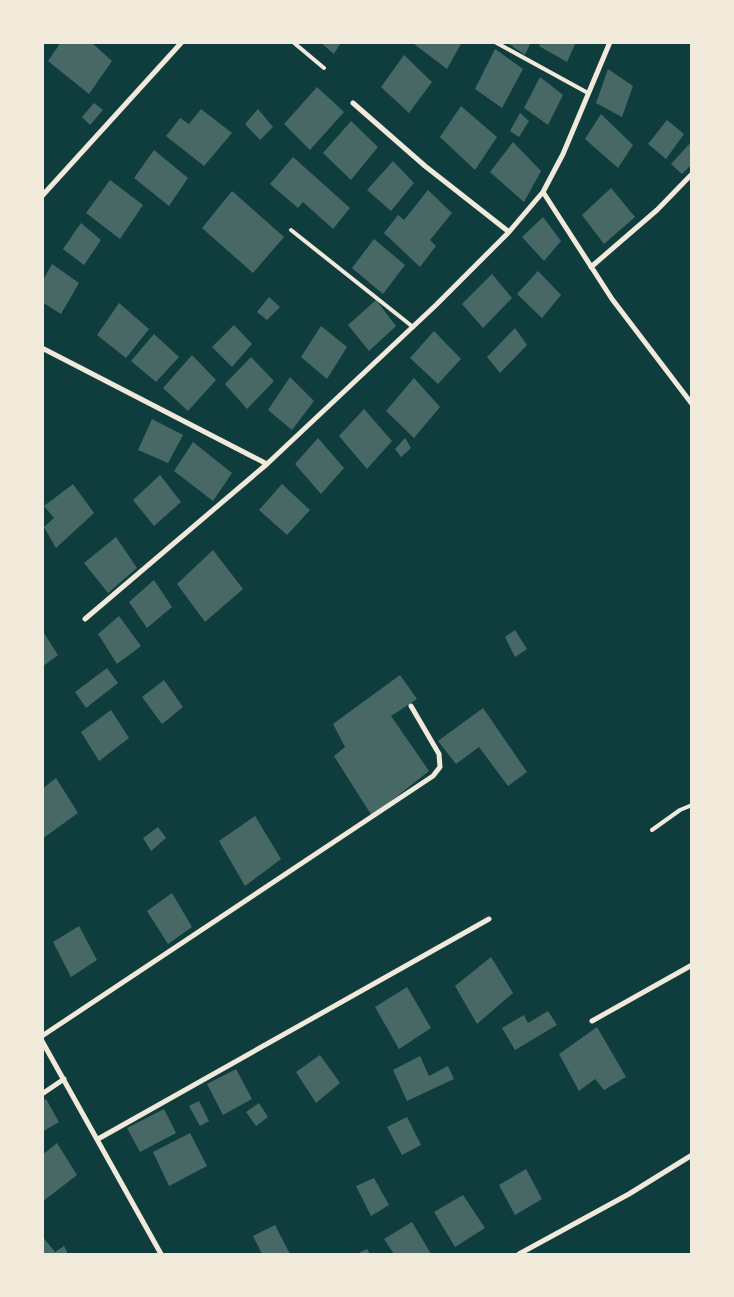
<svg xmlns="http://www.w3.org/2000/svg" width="734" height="1297" viewBox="0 0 734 1297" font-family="'Golos Text',sans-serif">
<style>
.building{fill:#486865}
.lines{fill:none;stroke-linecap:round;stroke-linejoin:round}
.service{stroke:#f1e9da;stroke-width:4}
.minor{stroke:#f1e9da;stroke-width:5}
</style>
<rect width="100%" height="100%" fill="#0f3d3e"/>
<path class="building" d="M61 42H91L112 61 89 94 48 61Z
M320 42H341L334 54Z
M415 42H462L447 69 414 44Z
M506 42H531L525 55Z
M541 42H576L567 62 539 46Z
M495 49 523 69 502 108 475 89Z
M404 55 432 82 409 113 381 87Z
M608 69 633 86 622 117 596 103Z
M540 77 563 95 548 125 524 108Z
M317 87 344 112 310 150 284 124Z
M94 103 103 110 90 125 82 117Z
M461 106 497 137 475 170 440 137Z
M201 109 232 133 204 166 166 136 180 118 189 124Z
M258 109 273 127 260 140 245 124Z
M520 113 529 121 519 137 510 131Z
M601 114 633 145 618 168 585 139Z
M667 120 684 134 666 159 648 144Z
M351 121 378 147 351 180 323 153Z
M692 141V164L682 174 671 164Z
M513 142 541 171 524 202 490 172Z
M154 150 188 178 169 206 134 178Z
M293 157 350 208 333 229 303 202 298 208 270 184Z
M393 161 414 183 391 211 367 190Z
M110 180 143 205 120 239 86 213Z
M611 188 635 217 604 244 582 215Z
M428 190 452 213 430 240 436 246 420 267 384 233 398 215 404 220Z
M232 191 284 237 253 273 202 228Z
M543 217 561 241 544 261 522 237Z
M81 223 101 240 84 265 63 249Z
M374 239 405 265 383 294 352 268Z
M52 264 79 283 61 314 42 302V282Z
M538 271 561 295 542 318 517 294Z
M492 274 512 298 483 328 462 304Z
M269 297 280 307 267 320 257 312Z
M376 300 396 326 369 351 348 325Z
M119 303 149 329 126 358 97 335Z
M234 325 252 344 232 367 212 347Z
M321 326 347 347 327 379 301 357Z
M515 328 527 345 500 373 487 357Z
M434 331 461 359 438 384 410 358Z
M154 334 179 357 156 382 131 361Z
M192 355 216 380 188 411 163 388Z
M251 357 274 381 247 409 225 384Z
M290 377 314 401 292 430 268 410Z
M414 378 440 407 414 438 386 411Z
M364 409 392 441 367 469 339 436Z
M152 419 183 435 168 463 138 450Z
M318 438 344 468 321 494 295 464Z
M405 438 411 448 401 457 395 449Z
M193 442 232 473 213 501 174 471Z
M160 475 181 502 154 526 133 500Z
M73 484 94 513 56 548 44 527 54 518 44 506Z
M282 484 310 510 287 535 259 510Z
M116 537 137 568 108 593 84 563Z
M213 550 243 589 205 622 177 584Z
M154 580 172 607 147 628 129 602Z
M119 616 141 646 117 664 98 634Z
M42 630 58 655 42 667Z
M515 630 527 649 515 657 505 637Z
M107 668 118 683 86 708 75 692Z
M400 675 417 699 391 716 429 771 372 816 334 756 345 747 333 724Z
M164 680 183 707 162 724 142 697Z
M483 708 527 772 508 786 479 747 456 764 438 741Z
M111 710 129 738 99 761 81 732Z
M56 778 78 813 42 839V789Z
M255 816 281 859 245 886 219 841Z
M158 827 166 838 151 851 143 838Z
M172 893 192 927 168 944 147 911Z
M79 926 97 960 71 977 53 942Z
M491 957 513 993 477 1024 455 986Z
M407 987 431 1028 399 1049 375 1007Z
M548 1011 557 1025 515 1050 502 1028 524 1015 528 1023Z
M597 1027 626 1077 604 1090 595 1079 579 1091 559 1054Z
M320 1055 340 1083 316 1103 296 1072Z
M420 1056 429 1076 448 1066 454 1079 407 1101 393 1070Z
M236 1069 252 1099 223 1115 207 1084Z
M46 1099 59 1122 42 1132V1101Z
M199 1101 209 1121 200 1126 189 1106Z
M259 1103 268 1117 256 1126 246 1112Z
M164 1109 176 1133 140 1152 127 1128Z
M407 1117 421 1145 402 1155 387 1127Z
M190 1133 207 1166 169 1186 153 1152Z
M57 1143 77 1175 42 1202V1155Z
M526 1169 542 1199 515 1215 499 1185Z
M374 1178 389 1205 371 1216 356 1186Z
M463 1195 485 1228 455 1247 434 1212Z
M412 1222 431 1254H394L384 1239Z
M275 1225 290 1254H262L253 1236Z
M42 1236 55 1252 64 1246 68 1254H42Z
M367 1249 370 1254H357Z"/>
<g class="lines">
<path class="service" d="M293 42 324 68
M495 42 588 93
M291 230 413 327
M652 830 680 810 692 805"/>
<path class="minor" d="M353 103 425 166 509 232
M543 192 612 299 692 404
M42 196 182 42
M591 267 657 210 692 174
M42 348 267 464
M85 619 267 464 436 305 509 232 543 192 563 154 610 42
M592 1021 692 965
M42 1036 433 776 440 767 439 754 411 706
M42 1041 161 1254
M42 1094 64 1079
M98 1139 489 919
M519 1254 629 1194 692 1155"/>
</g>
<rect width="734" height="1297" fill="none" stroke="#f1e9da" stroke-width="88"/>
</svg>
